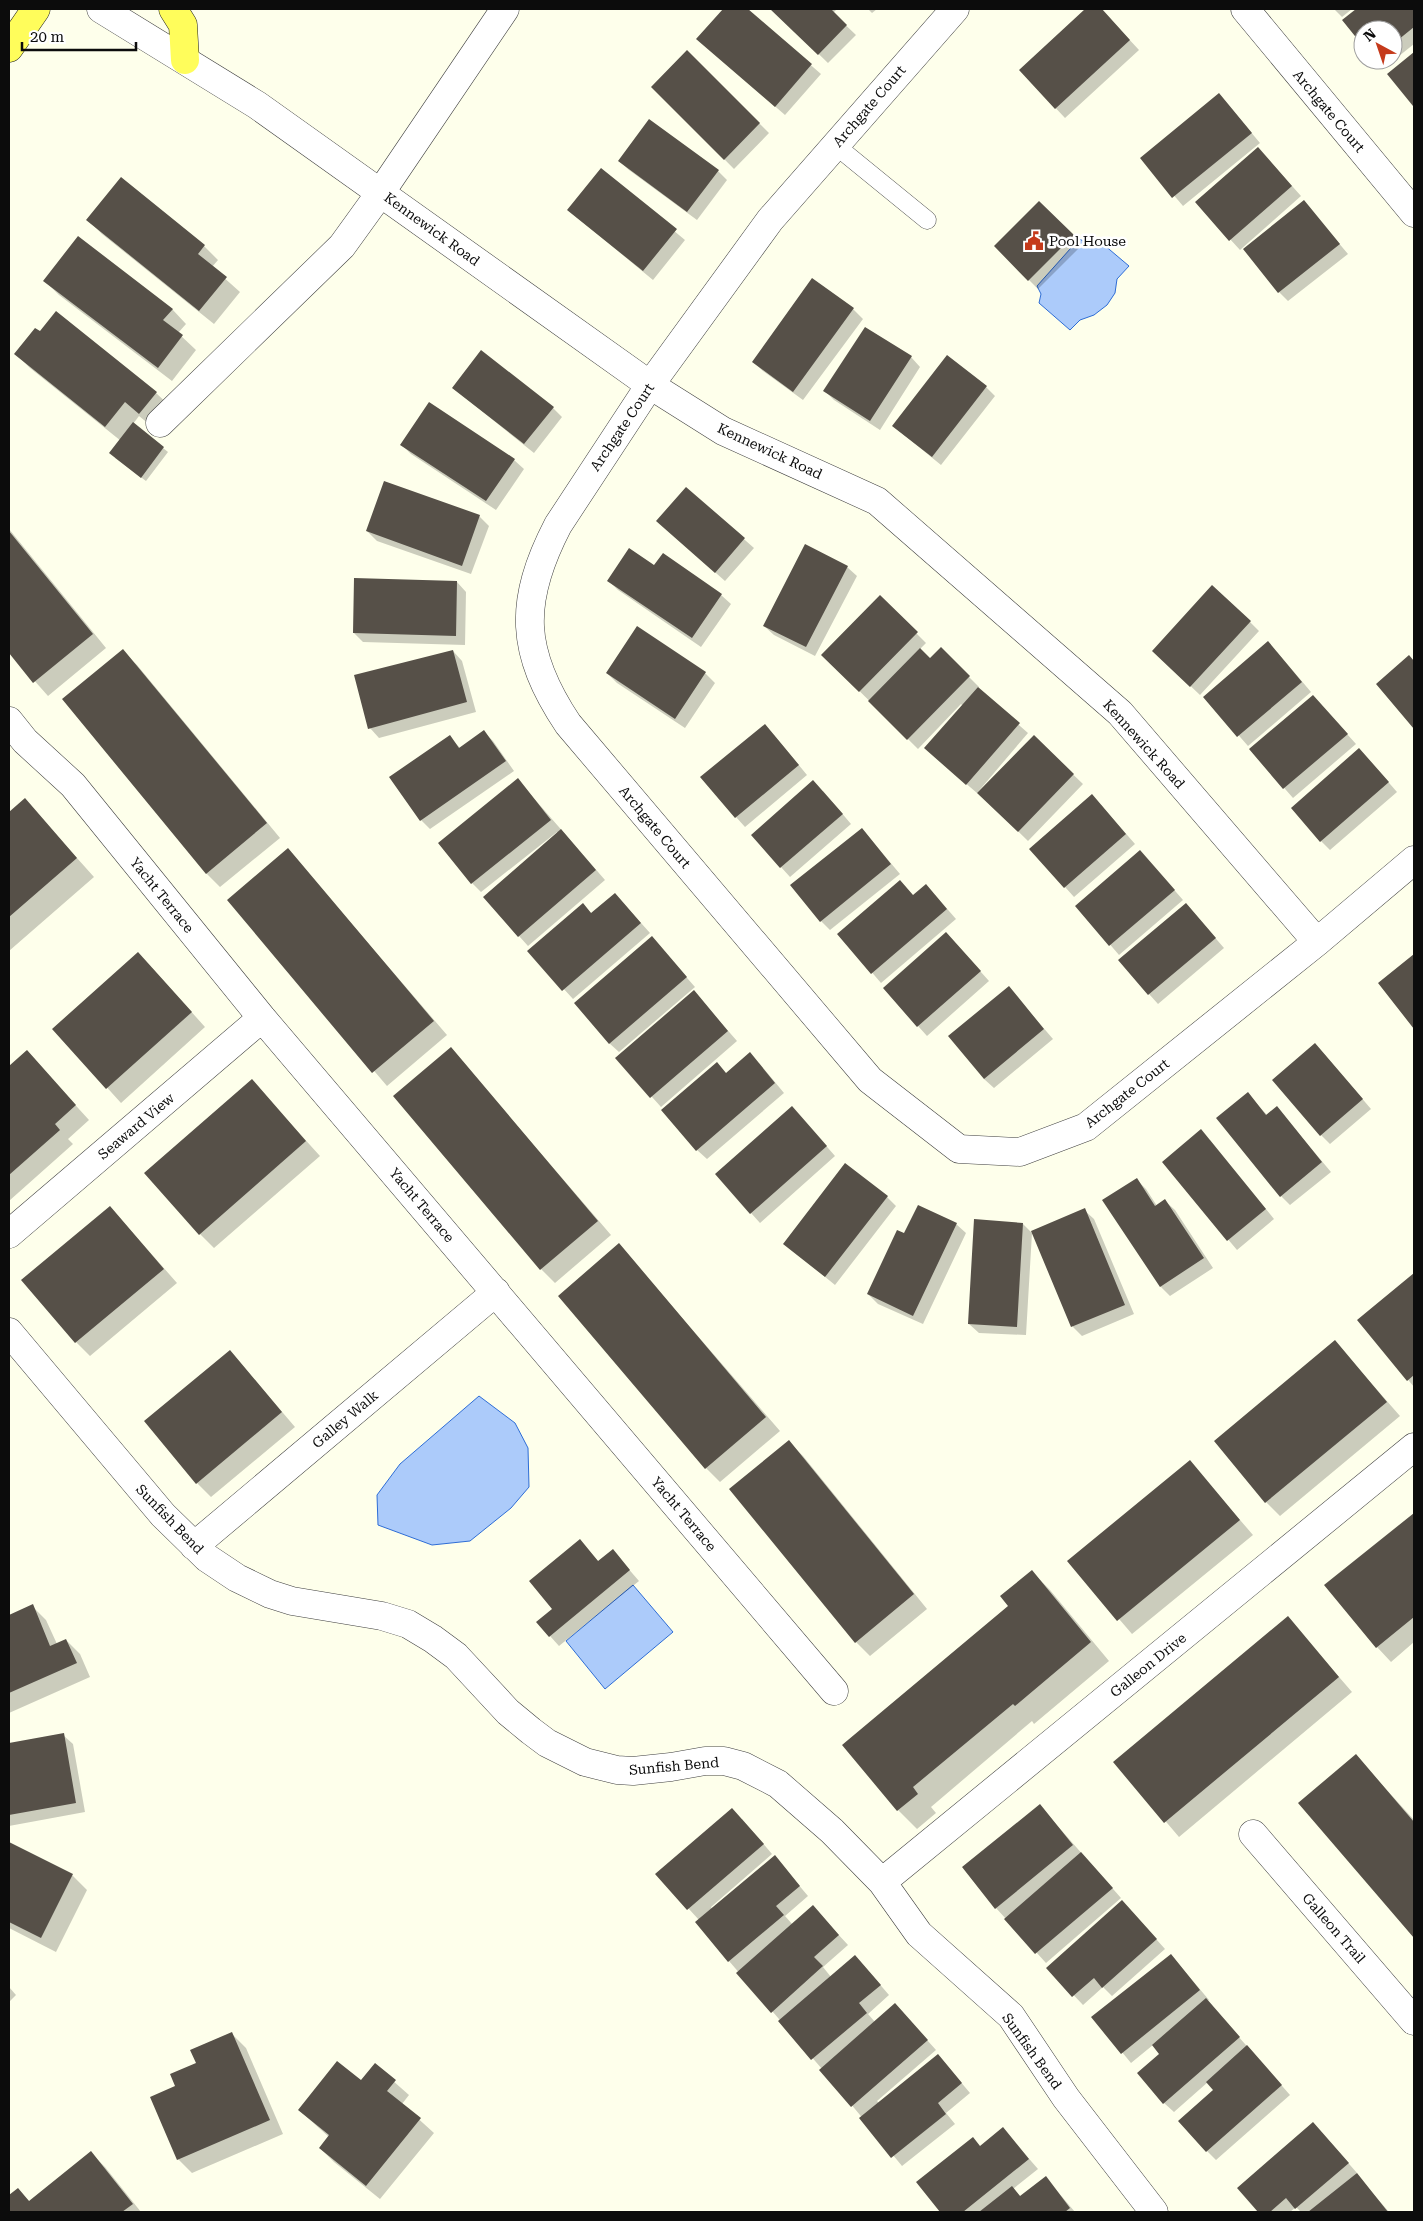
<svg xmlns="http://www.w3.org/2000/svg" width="1423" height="2221" viewBox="0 0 1423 2221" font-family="'Roboto Serif',serif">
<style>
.water{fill:#accbfa;stroke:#2e6dd6}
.shadow{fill:#0003}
.building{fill:#565048}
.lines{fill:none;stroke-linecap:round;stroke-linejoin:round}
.lane-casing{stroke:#3f3f3f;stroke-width:19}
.street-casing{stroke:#3f3f3f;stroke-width:29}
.primary-casing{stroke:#1d1d1d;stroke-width:29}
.lane{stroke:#fff;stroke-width:18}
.street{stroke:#fff;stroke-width:28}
.primary{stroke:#fffd5b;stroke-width:28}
.labels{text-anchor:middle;stroke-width:5;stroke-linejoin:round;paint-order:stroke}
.street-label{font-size:14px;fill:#0c0c0c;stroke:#fff}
.poi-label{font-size:14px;fill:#0c0c0c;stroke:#fff;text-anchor:start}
</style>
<rect width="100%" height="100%" fill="#feffeb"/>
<path class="water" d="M1079 239 1088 243 1097 239 1129 266 1117 279 1115 293 1107 305 1094 315 1080 320 1070 330 1039 303 1041 294 1037 286Z
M479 1396 515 1423 528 1448 529 1487 511 1508 470 1541 432 1545 378 1525 377 1495 400 1464Z
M633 1585 673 1632 605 1689 566 1641Z"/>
<path class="shadow" d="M724 9H746L821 74 785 115 698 39Z
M772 9H837L833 13 856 35 828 63Z
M868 9H877L872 13Z
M1087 9H1101L1139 50 1065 118 1020 70Z
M1334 9H1352L1342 17Z
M1358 9H1414V44L1384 68 1376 60H1393V30H1363V44L1344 20Z
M687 52 769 133 734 169 653 87Z
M1414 53V106L1388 74Z
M1219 94 1260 143 1183 206 1142 158Z
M1267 158 1301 196 1240 250 1197 203Z
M619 161 718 171 727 180 697 220 629 170Z
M601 170 685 240 653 280 568 210Z
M121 179 204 246 218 260 212 267 240 292 214 324 102 234 88 220Z
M1304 202 1348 254 1288 301 1279 292Z
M1039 203 1082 245 1038 289 995 246Z
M813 280 853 309 863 319 803 400 763 371 753 362Z
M45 281 172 309 186 324 178 333 196 350 172 381 59 295Z
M56 313 156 393 171 407 154 428 139 416 133 424 168 452 146 481 115 458 121 441 30 368 16 354 40 333Z
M911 357 920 367 880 430 834 400 825 391Z
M986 387 995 396 941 465 893 426Z
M453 388 553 408 562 417 534 453Z
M430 403 514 460 524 469 496 510 411 454 402 445Z
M686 488 754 548 725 581 657 521Z
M479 516 489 526 471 574 377 541 367 531Z
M9 529 106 648 48 696 9 652Z
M655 566 721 595 731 604 701 647 618 590 609 581Z
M847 567 857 576 815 656 774 635 764 626Z
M457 582 466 592 465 645 363 642 354 633Z
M880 597 926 643 920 649 930 660 941 649 979 687 977 688 1028 733 977 793 935 757 963 706 961 704 918 749 823 655Z
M1250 622 1259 631 1200 695 1163 660Z
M637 628 705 673 715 683 685 728 617 683 607 673Z
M122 651 137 665 280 838 220 887 206 873Z
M453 651 462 661 476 712 379 738 370 728Z
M1277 652 1311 692 1248 746 1205 697Z
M1409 657 1414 662V727L1378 684Z
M1313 696 1356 744 1293 798 1251 750Z
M484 732 493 741 514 771 430 829 421 820 450 737 460 748Z
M774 735 807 775 745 827 736 817Z
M1034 737 1083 784 1028 841 979 793Z
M1369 760 1397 792 1330 850 1321 841Z
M518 780 605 880 528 946 485 898 558 834 557 832 481 892 472 883Z
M823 791 851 824 790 877 752 835Z
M25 800 94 877 9 951V814Z
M1101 805 1135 844 1074 897 1031 849Z
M862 829 900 874 830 930 821 921Z
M288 850 447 1035 387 1086 228 900Z
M1149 861 1183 900 1119 955 1077 906Z
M935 895 956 919 881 983 839 934 914 896Z
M583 904 592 914 624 904 650 933 573 999 529 951Z
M1186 904 1224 948 1158 1004 1149 994Z
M652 938 695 987 619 1052 609 1043Z
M955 943 989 981 927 1036 884 988Z
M1414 955V1027L1379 983Z
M152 968 205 1027 121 1103 54 1029Z
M1009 988 1053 1039 994 1088 984 1079Z
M703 1002 737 1041 661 1107 617 1058Z
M451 1049 611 1235 555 1283 541 1269Z
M26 1051 89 1120 68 1139 73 1144 9 1201V1067Z
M1324 1054 1371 1109 1330 1144 1321 1135Z
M759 1063 784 1093 707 1159 697 1150 727 1074Z
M252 1081 320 1156 214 1248 200 1234Z
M1248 1094 1267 1115 1277 1108 1331 1172 1290 1205 1281 1196Z
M801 1117 835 1156 760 1223 716 1174Z
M1210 1140 1274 1219 1237 1250 1163 1162Z
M1136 1179 1146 1189 1157 1206 1165 1201 1175 1210 1213 1268 1170 1296 1161 1287 1104 1201Z
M887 1197 896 1206 835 1285 785 1244Z
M110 1207 177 1283 90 1356 76 1342Z
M1084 1210 1094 1219 1134 1314 1082 1336 1073 1327 1033 1231Z
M956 1224 966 1233 923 1324 878 1304 868 1294 905 1235Z
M1023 1224 1032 1233 1026 1335 979 1333 969 1324Z
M619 1245 780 1431 720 1482 706 1468Z
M1414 1275V1387L1359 1320Z
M1335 1342 1400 1416 1280 1516 1266 1502Z
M230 1351 295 1427 211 1497 197 1483Z
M789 1442 803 1456 927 1609 870 1656 856 1642 731 1489Z
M1190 1462 1253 1535 1132 1634 1069 1561Z
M1414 1514V1642L1391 1662 1377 1647 1326 1585Z
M580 1541 599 1562 613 1551 639 1581 559 1646 550 1636 554 1610Z
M1032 1572 1050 1590 1109 1661 1034 1724 1032 1721 931 1807 936 1813 917 1829 898 1810 844 1745 1010 1606Z
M32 1606 46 1620 57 1644 66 1640 80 1654 90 1677 9 1713V1616Z
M1288 1618 1352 1692 1179 1837 1115 1762Z
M63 1735 73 1744 85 1812 9 1826V1744Z
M1356 1756 1414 1820V1936L1300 1803Z
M1040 1806 1121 1898 1046 1963 996 1908Z
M742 1819 772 1854 711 1907 712 1909 775 1857 808 1896 785 1916 793 1925 813 1907 848 1945 823 1967 831 1977 864 1966 889 1995 868 2014 875 2022 895 2004 936 2050 877 2101 879 2103 938 2055 970 2093 946 2113 955 2124 902 2166 822 2069 729 1961 699 1920 657 1874Z
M9 1844 73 1876 87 1890 56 1952 9 1928Z
M1132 1912 1165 1949 1112 1996 1103 1987 1083 2005 1048 1968Z
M1171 1955 1209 2000 1207 2001 1290 2095 1216 2160 1207 2151 1214 2090 1208 2082 1174 2112 1164 2103 1161 2054 1153 2045 1131 2063 1093 2017Z
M9 1987 16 1995 9 2002Z
M232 2034 246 2048 283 2134 192 2173 178 2159 177 2087 197 2064Z
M375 2065 409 2095 402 2104 434 2133 380 2199 334 2162 320 2148 329 2137 299 2110 361 2082Z
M1003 2129 1038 2169 1013 2189 1021 2197 1046 2178 1075 2212H942L918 2183 981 2147Z
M1322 2133 1357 2173 1356 2174 1389 2212H1301L1296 2207 1290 2212H1260L1239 2189Z
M91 2153 105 2167 141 2212H12L9 2209V2197L18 2190 30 2202Z"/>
<path class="building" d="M723 9H748L812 64 775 107 696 39Z
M770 9H831L847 25 818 55Z
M1085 9H1102L1130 40 1055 109 1019 70Z
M1356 9H1414V27L1393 44V30H1363V46L1342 20Z
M687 50 760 123 724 160 651 87Z
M1414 52V105L1413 106 1387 74Z
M1219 93 1252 133 1172 198 1140 158Z
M649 119 719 170 687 212 618 161Z
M1258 147 1292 186 1229 241 1195 202Z
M601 168 677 229 643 271 567 210Z
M121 177 205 245 198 254 227 277 199 311 86 220Z
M1304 200 1340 244 1278 293 1243 249Z
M1039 201 1074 235 1028 281 994 246Z
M78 236 173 309 163 320 183 335 158 368 43 281Z
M812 278 854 308 793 392 752 362Z
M56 311 157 392 139 414 125 402 105 427 14 354 35 328 40 331Z
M865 327 912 356 870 421 823 391Z
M481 350 554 407 524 444 452 388Z
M947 355 987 386 932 457 892 426Z
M429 402 515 459 486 501 400 445Z
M133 422 164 447 141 478 109 453Z
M384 481 480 515 462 566 366 531Z
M686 487 745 538 715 573 656 521Z
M9 531 93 634 33 683 9 653Z
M805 544 848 566 806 647 763 626Z
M629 548 654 565 663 553 722 594 692 638 607 581Z
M354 578 457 581 456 636 353 633Z
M1212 585 1251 621 1190 687 1152 651Z
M880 595 918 632 859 692 821 655Z
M637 626 706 672 675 719 606 673Z
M1268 641 1302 682 1237 737 1203 697Z
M941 647 970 676 907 740 868 701 920 648 930 658Z
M123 649 267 823 206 874 62 699Z
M453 650 467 702 368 729 354 675Z
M1409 655 1414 661V729L1376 684Z
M978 687 1020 723 966 785 924 748Z
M1313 695 1348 734 1283 789 1249 749Z
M765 724 799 765 735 818 700 777Z
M484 730 506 761 420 821 389 777 450 735 459 748Z
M1034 735 1074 774 1018 832 977 793Z
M1359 748 1389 782 1320 842 1291 808Z
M518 778 551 820 471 884 438 843Z
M813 780 843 814 780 868 751 835Z
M1092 794 1126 834 1064 888 1029 849Z
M25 798 77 858 9 917V812Z
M862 828 891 864 820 922 790 885Z
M561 829 596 870 518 937 483 897Z
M288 848 434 1021 372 1073 227 900Z
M1140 850 1175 890 1109 946 1075 906Z
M900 880 913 895 926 884 947 909 871 974 837 934Z
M615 893 641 923 562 991 527 951 583 903 591 913Z
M1186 903 1216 938 1148 995 1118 960Z
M946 932 981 971 917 1027 883 988Z
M652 936 687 977 609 1044 574 1003Z
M138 952 192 1012 106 1089 52 1029Z
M1414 954V1029L1378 983Z
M1009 986 1044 1029 984 1079 948 1036Z
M694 990 728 1031 650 1098 615 1058Z
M1315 1043 1363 1099 1320 1136 1272 1080Z
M451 1047 598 1221 540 1270 393 1096Z
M27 1050 76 1105 55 1124 60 1130 9 1175V1066Z
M750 1052 775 1083 696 1151 661 1110 717 1062 726 1073Z
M252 1079 306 1141 199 1235 144 1173Z
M1248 1092 1266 1115 1277 1106 1322 1162 1280 1197 1216 1118Z
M792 1106 827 1146 750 1214 715 1174Z
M1201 1129 1266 1209 1227 1241 1162 1162Z
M845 1163 888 1196 825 1277 783 1244Z
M1137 1178 1155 1206 1165 1199 1204 1258 1160 1287 1102 1200Z
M918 1205 957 1223 913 1316 867 1294 897 1230 904 1233Z
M110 1206 164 1269 75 1343 21 1280Z
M1085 1208 1125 1305 1071 1327 1031 1231Z
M974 1219 1023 1223 1017 1327 968 1324Z
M619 1243 766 1417 705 1469 558 1296Z
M1414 1273V1375L1407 1381 1357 1320Z
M1335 1340 1387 1402 1265 1503 1214 1441Z
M230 1350 282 1412 196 1484 144 1421Z
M789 1440 914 1594 855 1643 729 1489Z
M1190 1460 1240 1520 1117 1621 1067 1561Z
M1414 1513V1617L1376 1648 1324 1585Z
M580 1539 598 1561 613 1549 630 1570 549 1637 536 1622 552 1609 529 1581Z
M1032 1570 1091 1642 1015 1706 1013 1704 913 1787 918 1794 897 1811 842 1745 1008 1606 1000 1596Z
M33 1604 50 1646 66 1639 77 1663 9 1693V1615Z
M1288 1616 1339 1677 1164 1823 1113 1762Z
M64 1733 76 1803 9 1815V1743Z
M1356 1754 1414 1822V1938L1298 1803Z
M1040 1804 1073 1845 995 1909 962 1867Z
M732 1808 764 1844 687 1910 655 1874Z
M9 1842 73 1874 41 1938 9 1922Z
M1081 1852 1113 1888 1035 1954 1004 1919Z
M775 1855 800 1886 776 1906 784 1915 728 1962 695 1922Z
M1122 1900 1157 1939 1102 1988 1094 1978 1072 1997 1046 1968Z
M813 1905 839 1935 814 1957 823 1966 771 2013 736 1973Z
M1171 1954 1200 1990 1121 2054 1091 2017Z
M855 1955 881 1985 859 2003 867 2013 811 2060 778 2021Z
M1206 1998 1240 2037 1163 2104 1137 2073 1159 2054 1152 2045Z
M895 2003 928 2040 851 2107 819 2070Z
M232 2032 270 2120 177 2160 150 2097 175 2086 170 2074 196 2063 190 2050Z
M1247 2045 1282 2085 1206 2152 1178 2121 1213 2090 1206 2082Z
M938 2054 962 2083 938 2103 946 2114 891 2158 859 2118Z
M337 2061 361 2080 375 2063 396 2080 387 2091 421 2118 366 2186 319 2148 329 2135 298 2110Z
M1313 2122 1349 2163 1295 2209 1286 2198 1270 2212H1258L1237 2188Z
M1003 2127 1029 2159 963 2212H940L916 2182 973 2137 980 2146Z
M91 2151 133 2204 122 2212H10L9 2211V2195L18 2188 29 2201Z
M1357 2173 1388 2212H1308Z
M1046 2176 1070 2208 1065 2212H979L1012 2186 1020 2196Z"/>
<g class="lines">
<g class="lane-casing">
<path id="lane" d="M835 145 927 220"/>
</g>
<g class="street-casing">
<path id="street" d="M101 9 257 105 650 385 723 431 877 501 1120 713 1317 942
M955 9 770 220 650 385 558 525C518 602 520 652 568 724L870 1080 959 1149 1020 1152 1086 1127 1317 942 1414 860
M1245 9 1414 213
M160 423 342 246 381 192 505 9
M9 721 25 741 73 785 262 1018 834 1691
M9 1234 262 1018
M9 1332 163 1515 207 1558 237 1578 270 1594 292 1601 382 1616 408 1624 433 1639 456 1656 508 1712 531 1731 547 1743 585 1762 617 1770 633 1771 671 1767 705 1761H724L743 1766 778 1784 832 1831 882 1882 919 1934 1011 2016 1066 2098 1154 2212
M194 1546 496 1292
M1253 1834 1414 2021
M882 1882 1414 1447"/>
</g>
<g class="primary-casing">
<path id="primary" d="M173 9 183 25 185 60
M9 48 36 9"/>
</g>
<use href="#lane" class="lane"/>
<use href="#street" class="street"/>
<use href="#primary" class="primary"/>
</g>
<defs>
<g id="civic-bare" transform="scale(1.5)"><path d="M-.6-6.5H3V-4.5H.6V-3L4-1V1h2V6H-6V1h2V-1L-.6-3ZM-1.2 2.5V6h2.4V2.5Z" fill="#c53a1b" stroke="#fff" stroke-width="2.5" paint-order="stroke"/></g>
</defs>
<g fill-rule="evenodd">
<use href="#civic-bare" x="1034" y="241"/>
</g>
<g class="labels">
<g class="street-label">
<text transform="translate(869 106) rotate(-49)" y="5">Archgate Court</text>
<text transform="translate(1329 111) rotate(50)" y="5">Archgate Court</text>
<text transform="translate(432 229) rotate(36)" y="5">Kennewick Road</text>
<text transform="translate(622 427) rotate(-56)" y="5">Archgate Court</text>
<text transform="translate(770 451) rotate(25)" y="5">Kennewick Road</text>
<text transform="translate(1144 744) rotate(48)" y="5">Kennewick Road</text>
<text transform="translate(655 827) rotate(50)" y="5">Archgate Court</text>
<text transform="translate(162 895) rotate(51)" y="5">Yacht Terrace</text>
<text transform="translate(1127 1093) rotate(-38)" y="5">Archgate Court</text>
<text transform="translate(136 1126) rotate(-40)" y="5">Seaward View</text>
<text transform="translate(422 1205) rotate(50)" y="5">Yacht Terrace</text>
<text transform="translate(345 1419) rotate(-40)" y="5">Galley Walk</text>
<text transform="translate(684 1514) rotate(50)" y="5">Yacht Terrace</text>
<text transform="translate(170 1519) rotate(46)" y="5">Sunfish Bend</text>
<text transform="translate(1148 1665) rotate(-39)" y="5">Galleon Drive</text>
<text transform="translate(674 1766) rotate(-5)" y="5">Sunfish Bend</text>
<text transform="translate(1334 1928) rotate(49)" y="5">Galleon Trail</text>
<text transform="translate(1032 2051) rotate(54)" y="5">Sunfish Bend</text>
</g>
<g class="poi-label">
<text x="1049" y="246">Pool House</text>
</g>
</g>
<rect width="1423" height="2221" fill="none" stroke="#0c0c0c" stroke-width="20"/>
<g transform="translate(1378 45) rotate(320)"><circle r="24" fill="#ffffff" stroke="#9e9e9e"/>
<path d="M0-4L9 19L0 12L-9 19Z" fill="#c53a1b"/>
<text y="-8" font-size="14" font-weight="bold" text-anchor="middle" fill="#0c0c0c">N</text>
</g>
<path d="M22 42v8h114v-8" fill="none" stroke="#0c0c0c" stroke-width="2.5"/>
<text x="30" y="42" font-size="15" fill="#0c0c0c" stroke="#ffffff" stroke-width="4" paint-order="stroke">20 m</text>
</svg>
